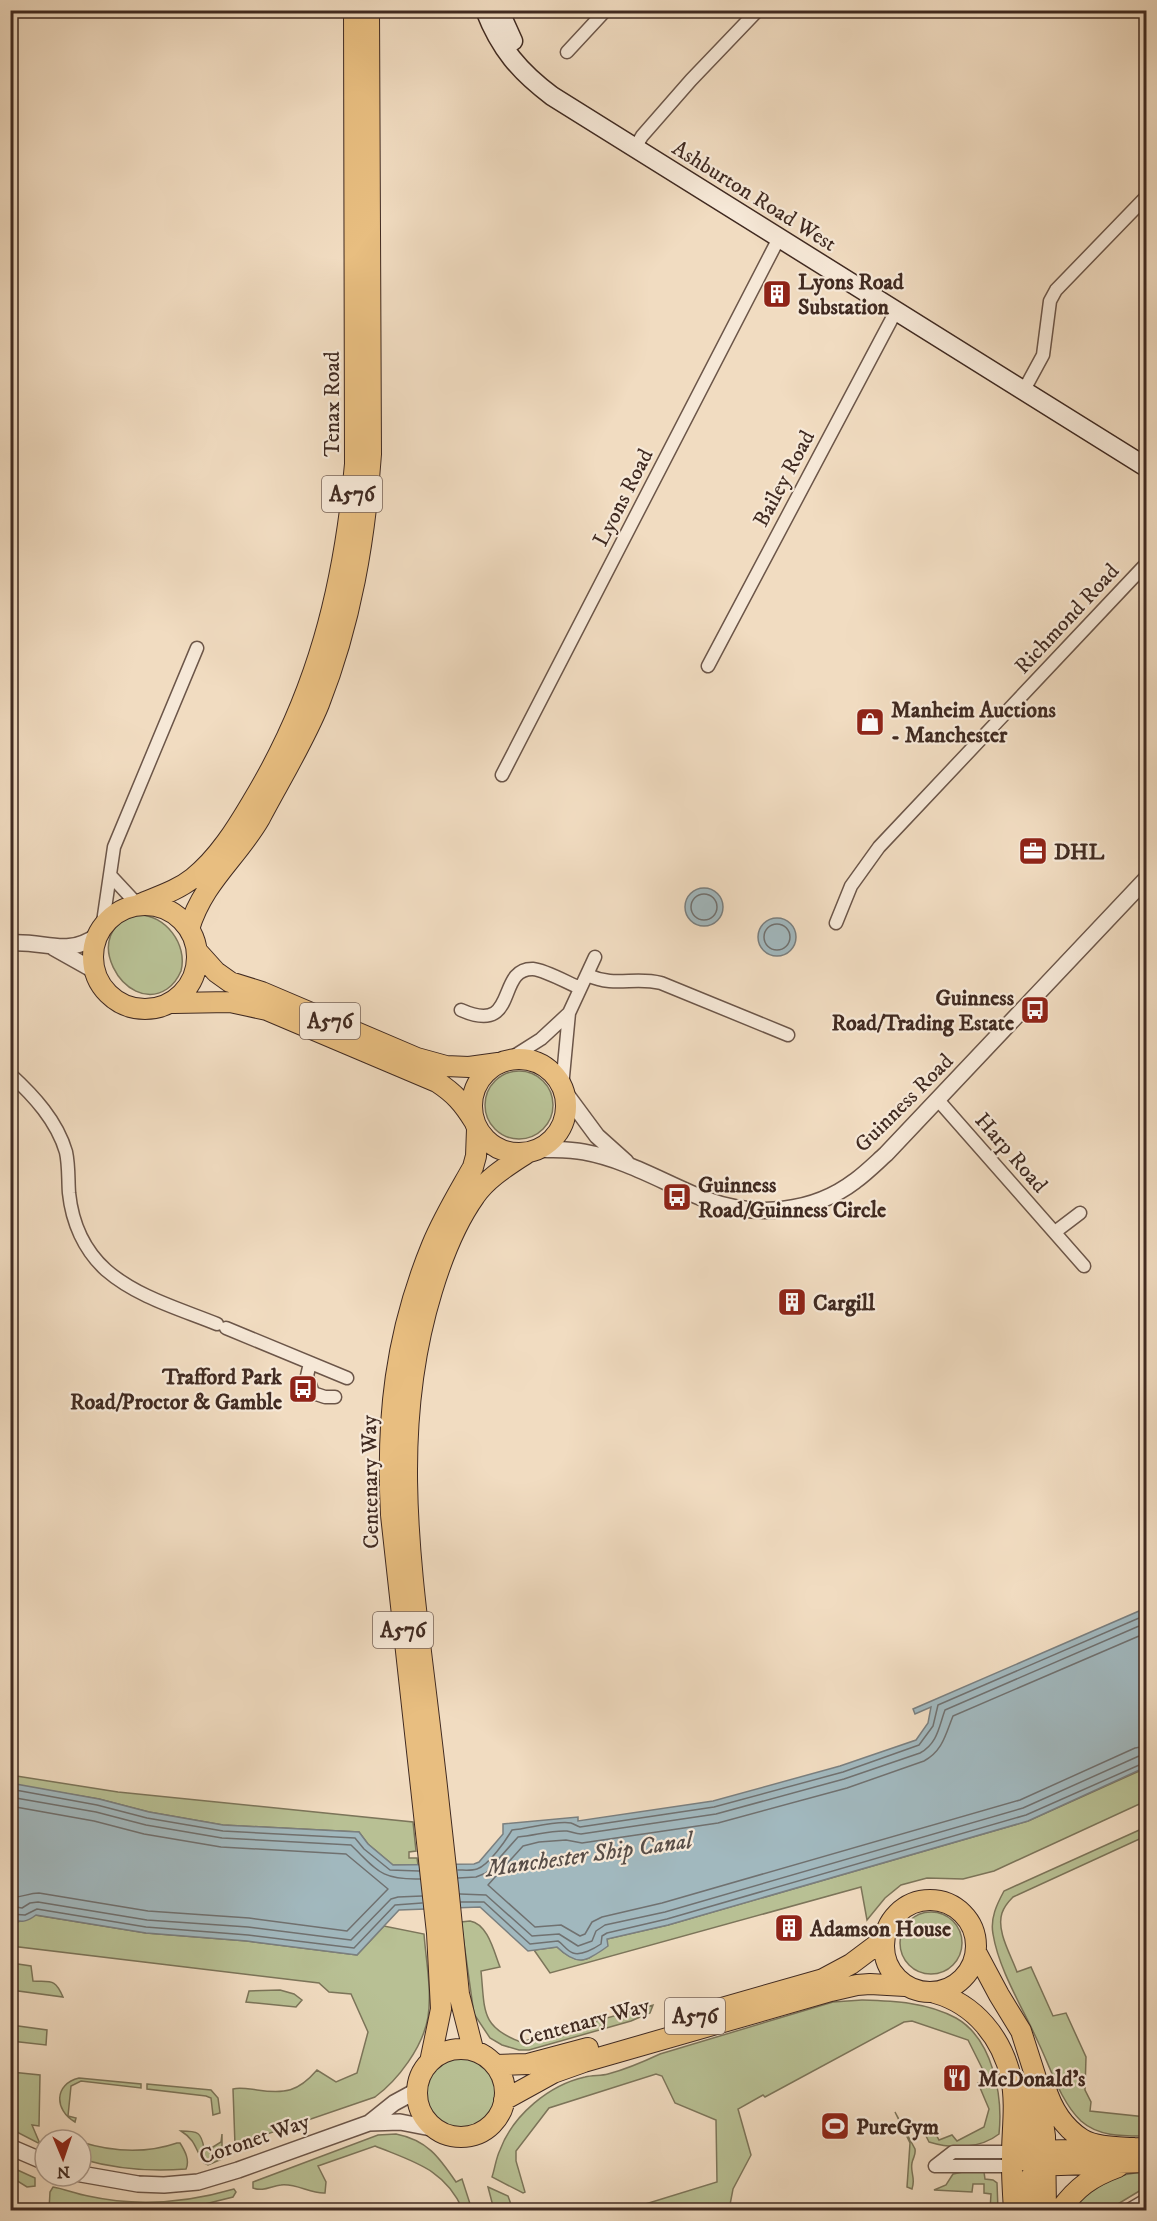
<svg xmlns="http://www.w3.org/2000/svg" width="1157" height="2221" viewBox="0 0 1157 2221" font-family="'IM FELL DW Pica',serif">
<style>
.green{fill:#b8c094;stroke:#7c755a;stroke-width:1.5}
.water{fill:#a1b8be;stroke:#7a7f7f;stroke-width:1.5}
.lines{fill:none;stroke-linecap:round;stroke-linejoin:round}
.shore{stroke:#707170;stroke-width:1.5}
.minor-casing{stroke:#6c5649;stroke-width:15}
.tertiary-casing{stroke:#6c5649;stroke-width:18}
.secondary-casing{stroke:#402a21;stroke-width:21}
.primary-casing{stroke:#402a21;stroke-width:22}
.minor{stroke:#f6e8d7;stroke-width:12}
.tertiary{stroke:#f6e8d7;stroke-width:15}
.secondary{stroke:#f6e8d7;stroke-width:18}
.primary{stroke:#e8be80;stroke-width:20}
.labels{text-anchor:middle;stroke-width:4.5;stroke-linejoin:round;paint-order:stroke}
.shield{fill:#f6e8d7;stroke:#776358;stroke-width:1.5}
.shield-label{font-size:21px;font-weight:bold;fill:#402a21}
.street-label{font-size:22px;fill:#402a21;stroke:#f6e8d7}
.poi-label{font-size:22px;font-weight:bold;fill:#402a21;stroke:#f6e8d7;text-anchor:start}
.water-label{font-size:24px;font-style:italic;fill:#584e48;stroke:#f6e8d7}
</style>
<rect width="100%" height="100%" fill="#f1dcc1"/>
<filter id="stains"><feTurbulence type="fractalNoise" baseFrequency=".00333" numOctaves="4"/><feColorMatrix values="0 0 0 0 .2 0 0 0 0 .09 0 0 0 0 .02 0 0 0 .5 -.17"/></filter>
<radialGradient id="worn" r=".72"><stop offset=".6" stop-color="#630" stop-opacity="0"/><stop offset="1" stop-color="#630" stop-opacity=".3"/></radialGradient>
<path class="green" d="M139 915C165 915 188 944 181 971 178 978 173 985 167 989 125 1017 75 928 139 915Z
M485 1105a34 34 0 1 1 68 0a34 34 0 1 1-68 0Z
M1146 1768V1801L994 1871 963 1879 927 1878 901 1885 885 1898 867 1920 861 1887 550 1973 534 1950 557 1947C578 1967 592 1963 607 1939L668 1925 1028 1821Z
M10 1775 118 1792 413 1822 416 1851 409 1852V1858H417L418 1865H393L368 1844 359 1832 223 1825 149 1812 99 1799 21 1786 11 1783Z
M1146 1827V1836L1013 1897C1009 1901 1004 1907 1002 1913 996 1931 1011 1955 1017 1972L1031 1967 1053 2016 1066 2013 1086 2057 1085 2090 1091 2102 1090 2111 1146 2117V2136C1124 2136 1099 2137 1081 2121 1061 2102 1051 2069 1039 2044 1024 2010 999 1971 993 1934 990 1918 997 1904 1004 1891Z
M900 1943a31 31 0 1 1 62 0a31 31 0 1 1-62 0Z
M35 1915 146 1933 247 1941 357 1955 384 1926 424 1934C426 1961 432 1991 428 2017 423 2047 398 2080 375 2097L235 2145 233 2089C240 2087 249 2089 257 2090 285 2094 298 2092 317 2070L336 2082 357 2073 368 2032 351 1994 329 1992 319 1983 11 1946V1919L18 1922Z
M470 1921C488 1924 494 1952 500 1967L481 1971C485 2010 480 2027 521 2042L653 2005 650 2013 631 2021 529 2050H519L502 2045 490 2038 474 2014 461 1922Z
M11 1963 31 1966 33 1981C51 1982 55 1978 63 1997L11 1990Z
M280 1990 294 1994 302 2000 296 2007 246 2002 249 1991Z
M862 2000C894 2001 927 2002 956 2018 993 2039 1003 2096 999 2134 980 2149 952 2149 929 2142L924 2132 932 2127 939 2140 952 2135 957 2141 984 2127 989 2109 978 2083 988 2080 968 2040 912 2021 904 2022 765 2097 763 2095 738 2109 751 2155 733 2189 729 2210H626L717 2182 716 2120 675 2103 662 2076 656 2074 549 2108 516 2151V2161L525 2192 523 2193 492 2177C495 2168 496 2158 500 2150 513 2115 549 2085 585 2077 593 2075 601 2076 608 2074 627 2069 643 2062 660 2054L833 2002Z
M11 2025 47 2030 46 2045 11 2041Z
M426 2092a35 35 0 1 1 70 0a35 35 0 1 1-70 0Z
M11 2072 40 2075 39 2126 32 2125 40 2144 11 2129Z
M79 2078 141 2084V2088L81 2081 71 2086 68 2116 76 2118 75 2122C54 2110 54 2084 79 2078Z
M147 2084 211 2090 218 2098 220 2113 213 2115 211 2098 206 2096 147 2089Z
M895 2112 915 2149C916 2156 913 2157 912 2163 910 2173 916 2178 912 2189L907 2187 910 2143Z
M181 2131C198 2131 201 2132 204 2148L213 2147 221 2142 222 2134V2159L208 2165 204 2163C195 2150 197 2141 181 2131Z
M396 2134C427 2140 439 2157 456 2182L462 2179 472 2210H463C445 2169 414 2162 375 2146L318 2166 326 2182 325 2193C311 2194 296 2183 281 2185 271 2186 263 2192 253 2188V2182L378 2135Z
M81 2142C113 2152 145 2154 177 2143H180C185 2151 190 2160 186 2169 150 2172 116 2169 81 2159Z
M11 2167 35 2178V2186L27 2187 11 2177Z
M963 2172H984L985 2179 993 2180 997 2183 998 2210H990L991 2194 984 2193V2184H973L972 2192 934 2190 946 2185 953 2174Z
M1146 2172V2187L1108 2210H1089L1076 2199C1098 2183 1119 2173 1146 2172Z
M53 2187C65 2189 76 2194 88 2196 138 2207 186 2203 234 2189L236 2192 233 2197 201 2205 154 2208 153 2210H49L50 2192Z
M488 2187 508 2196 513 2210H494Z"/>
<path class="water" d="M685 907a19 19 0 1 1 38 0a19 19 0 1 1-38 0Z
M758 937a19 19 0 1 1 38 0a19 19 0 1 1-38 0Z
M1146 1608V1767L1028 1821 668 1925 607 1939 608 1946C585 1963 577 1966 557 1947L528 1951 480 1907 399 1910 357 1955 247 1941 146 1933 36 1915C27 1922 21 1923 11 1919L10 1783 99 1799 149 1812 223 1825 359 1832 368 1844 393 1865 474 1864 479 1862 503 1834V1824L578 1817V1821L713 1801 840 1766 916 1740 928 1723 931 1707 915 1714 913 1709Z"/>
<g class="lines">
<path class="shore" d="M691 907a13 13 0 1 1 26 0a13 13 0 1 1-26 0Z
M764 937a13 13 0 1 1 26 0a13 13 0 1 1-26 0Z
M1146 1633 953 1716C946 1733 943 1751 924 1761L847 1788 718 1823 582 1843 566 1840 539 1842 523 1846 488 1885 535 1927 561 1925 580 1936 585 1934 592 1922 602 1917 662 1903 1020 1800 1135 1748 1146 1746
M10 1789 97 1805 147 1818 223 1831 355 1838 364 1849 390 1870 419 1871
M10 1797 96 1812 146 1825 222 1838 351 1845C377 1870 380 1880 420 1879
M10 1806 94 1821 144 1834 221 1847 346 1854 388 1889 347 1931 249 1918 148 1911 39 1893C27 1893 23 1898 10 1897
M458 1870C464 1870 471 1871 477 1869 489 1865 506 1840 512 1830 528 1829 556 1820 571 1823 574 1824 577 1826 580 1827L714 1807 843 1772 919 1745 933 1726 938 1705 1146 1615
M458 1878 476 1877 486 1873 518 1837C534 1836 550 1830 567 1831 572 1832 576 1834 581 1834L716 1814 844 1779 920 1753C938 1743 939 1726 945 1710L1146 1623
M460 1894 486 1895 532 1936 559 1934 578 1946 592 1941 596 1931 605 1925 665 1912 1023 1808 1139 1756 1146 1755
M461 1902H484L530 1944 558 1941C563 1944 567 1951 573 1953 581 1956 595 1948 601 1944L602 1936 607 1933 667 1919 1026 1815 1146 1762
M10 1906 22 1908 30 1903 38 1902 147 1920 248 1927 351 1940 391 1899 398 1897 422 1896
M10 1914 25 1915 37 1909 146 1927 248 1935 354 1948 395 1905 422 1903"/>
<g class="minor-casing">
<path id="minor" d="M567 52 606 10
M635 148 642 136 691 80 758 10
M1024 390 1043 355 1050 301 1056 290 1146 197
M708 666 896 311
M502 775 779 238
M110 875 137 904
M836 923 851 886 879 847 1146 564
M102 929 114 847 197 648
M587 975C617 988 632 976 661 983L788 1035
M461 1010C520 1036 495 968 533 969 545 970 568 983 580 988
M508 1060 541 1039 569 1013
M10 1074C34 1096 57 1121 66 1152 69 1166 68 1180 69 1193 72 1222 84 1250 106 1270 137 1297 180 1309 217 1324
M562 1087 569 1013 595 957
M938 1100 1084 1266
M1055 1232 1080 1213
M226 1328 347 1378
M310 1363 307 1376 313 1393 325 1397H335
M935 2166 953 2152H1012
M935 2166H1012
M1129 2210 1146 2200"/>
</g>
<g class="tertiary-casing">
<path id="tertiary" d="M10 943C45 940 66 958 98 935
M54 948 95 971
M563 1090 597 1136 626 1162
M538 1149C553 1150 569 1149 584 1152 628 1160 666 1184 707 1200 756 1218 813 1213 855 1181 866 1173 876 1163 886 1154L1146 879
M369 2123 394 2103 418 2090
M10 2147 45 2162
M81 2174 138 2184 164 2185 198 2182 238 2170 369 2123 400 2122 436 2129"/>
</g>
<g class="secondary-casing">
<path id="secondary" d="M485 10C500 49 520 72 552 96L1146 467
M499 10 513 41"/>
</g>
<g class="primary-casing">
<path id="primary" d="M140 904C159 896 178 890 193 878 218 858 236 829 252 802 317 695 344 588 355 464L354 10
M93 957a52 52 0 1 1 104 0a52 52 0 1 1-104 0Z
M189 929C203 882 237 858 260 818 280 780 303 743 319 704 351 623 365 540 371 454L369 10
M198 952 216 972 230 982 262 992 417 1058 446 1066 469 1067 498 1063
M174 1003 230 1002 267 1010 437 1082C454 1093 463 1103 474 1121
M472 1106a47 47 0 1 1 94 0a47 47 0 1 1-94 0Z
M884 1946a46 46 0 1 1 92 0a46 46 0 1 1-92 0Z
M976 1952 999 1995 1021 2031 1037 2081 1045 2136 1046 2210
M935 1993C975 2004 1002 2038 1011 2078 1017 2106 1011 2136 1012 2165 1012 2180 1013 2195 1014 2210
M690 2017 823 1979 851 1964 883 1940
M473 2049 459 1994C450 1902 440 1810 429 1718 412 1573 388 1434 432 1291 442 1258 455 1224 475 1196 487 1178 509 1165 527 1153
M417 2093a44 44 0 1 1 88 0a44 44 0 1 1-88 0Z
M430 2062 441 2009 437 1933 391 1515C386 1418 395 1335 432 1245 443 1218 459 1192 473 1167L476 1156 477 1129
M496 2065 528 2064 588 2048
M1045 2086C1051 2106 1063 2127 1082 2139 1095 2147 1116 2147 1132 2148
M504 2100 553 2073 584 2062 831 1991 857 1985 870 1984 905 1986
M1032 2151 1146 2148
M1012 2166C1037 2148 1029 2118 1027 2091
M1032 2166 1146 2162
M1027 2210C1028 2190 1028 2173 1043 2157
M1060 2210C1077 2187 1091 2177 1118 2167"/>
</g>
<use href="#minor" class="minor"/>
<use href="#tertiary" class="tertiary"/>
<use href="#secondary" class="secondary"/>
<use href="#primary" class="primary"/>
</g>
<defs>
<g id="building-square" transform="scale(1.5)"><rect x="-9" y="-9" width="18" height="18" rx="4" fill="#8f2418" stroke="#f6e8d7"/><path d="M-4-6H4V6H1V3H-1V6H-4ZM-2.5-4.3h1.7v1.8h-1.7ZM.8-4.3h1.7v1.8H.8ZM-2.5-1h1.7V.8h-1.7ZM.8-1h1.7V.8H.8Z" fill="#fff"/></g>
<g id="shop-square" transform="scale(1.5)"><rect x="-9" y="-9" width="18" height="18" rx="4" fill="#8f2418" stroke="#f6e8d7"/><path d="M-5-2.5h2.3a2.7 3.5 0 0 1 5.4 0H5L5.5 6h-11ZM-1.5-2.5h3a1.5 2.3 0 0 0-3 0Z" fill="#fff"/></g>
<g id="office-square" transform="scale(1.5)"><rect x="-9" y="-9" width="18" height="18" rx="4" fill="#8f2418" stroke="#f6e8d7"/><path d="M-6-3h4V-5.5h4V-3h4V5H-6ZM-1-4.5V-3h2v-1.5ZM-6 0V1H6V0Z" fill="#fff"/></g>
<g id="bus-square" transform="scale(1.5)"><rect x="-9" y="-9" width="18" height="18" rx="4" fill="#8f2418" stroke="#f6e8d7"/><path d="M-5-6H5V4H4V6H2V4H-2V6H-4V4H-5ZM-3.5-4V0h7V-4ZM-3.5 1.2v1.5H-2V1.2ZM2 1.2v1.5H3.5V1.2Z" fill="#fff"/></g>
<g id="restaurant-square" transform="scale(1.5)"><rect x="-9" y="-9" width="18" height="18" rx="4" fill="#8f2418" stroke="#f6e8d7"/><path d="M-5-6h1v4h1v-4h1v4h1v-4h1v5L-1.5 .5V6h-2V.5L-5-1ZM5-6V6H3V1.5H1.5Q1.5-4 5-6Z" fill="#fff"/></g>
<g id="stadium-square" transform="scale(1.5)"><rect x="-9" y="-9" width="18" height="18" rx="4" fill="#8f2418" stroke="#f6e8d7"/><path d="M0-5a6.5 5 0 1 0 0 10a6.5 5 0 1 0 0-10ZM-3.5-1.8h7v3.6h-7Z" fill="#fff"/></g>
</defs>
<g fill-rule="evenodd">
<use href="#building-square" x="777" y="294"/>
<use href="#shop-square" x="870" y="722"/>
<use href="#office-square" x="1033" y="851"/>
<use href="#bus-square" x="1035" y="1010"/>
<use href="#bus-square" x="677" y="1197"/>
<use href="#building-square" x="792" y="1302"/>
<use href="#bus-square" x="303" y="1389"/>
<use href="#building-square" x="789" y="1928"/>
<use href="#restaurant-square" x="957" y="2078"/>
<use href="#stadium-square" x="835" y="2126"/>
</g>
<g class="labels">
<g class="shield">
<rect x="322" y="476" width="60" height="36" rx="4.5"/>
<rect x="300" y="1003" width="60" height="36" rx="4.5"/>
<rect x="373" y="1612" width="60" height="36" rx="4.5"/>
<rect x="665" y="1998" width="60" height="36" rx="4.5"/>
</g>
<g class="shield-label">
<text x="352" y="501">A576</text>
<text x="330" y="1028">A576</text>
<text x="403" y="1637">A576</text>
<text x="695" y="2023">A576</text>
</g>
<g class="street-label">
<text transform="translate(755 195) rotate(32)" y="8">Ashburton Road West</text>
<text transform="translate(331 404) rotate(-90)" y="8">Tenax Road</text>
<text transform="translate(783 478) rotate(-62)" y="8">Bailey Road</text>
<text transform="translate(622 497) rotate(-63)" y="8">Lyons Road</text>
<text transform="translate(1066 618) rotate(-47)" y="8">Richmond Road</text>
<text transform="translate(903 1102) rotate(-45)" y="8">Guinness Road</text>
<text transform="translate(1012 1152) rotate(49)" y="8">Harp Road</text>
<text transform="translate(369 1482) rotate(-91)" y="8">Centenary Way</text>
<text transform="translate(584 2021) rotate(-15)" y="8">Centenary Way</text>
<text transform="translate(254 2138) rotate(-19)" y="8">Coronet Way</text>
</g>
<g class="poi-label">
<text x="798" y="289">Lyons Road<tspan x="798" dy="25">Substation</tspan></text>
<text x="891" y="717">Manheim Auctions<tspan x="891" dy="25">- Manchester</tspan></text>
<text x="1054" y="859">DHL</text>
<text x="1014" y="1005" text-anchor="end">Guinness<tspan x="1014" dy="25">Road/Trading Estate</tspan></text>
<text x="698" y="1192">Guinness<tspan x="698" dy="25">Road/Guinness Circle</tspan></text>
<text x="813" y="1310">Cargill</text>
<text x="282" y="1384" text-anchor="end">Trafford Park<tspan x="282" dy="25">Road/Proctor &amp; Gamble</tspan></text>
<text x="810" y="1936">Adamson House</text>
<text x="978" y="2086">McDonald's</text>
<text x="856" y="2134">PureGym</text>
</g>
<g class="water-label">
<text transform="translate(589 1854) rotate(-8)" y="8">Manchester Ship Canal</text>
</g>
</g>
<rect width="1157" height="2221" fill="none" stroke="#f1dcc1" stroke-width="36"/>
<rect x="12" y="12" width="1133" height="2197" fill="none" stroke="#402a21" stroke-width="3"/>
<rect x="18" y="18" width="1121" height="2185" fill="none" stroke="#402a21" stroke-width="1.5"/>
<g transform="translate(63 2158) rotate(178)"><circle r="28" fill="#f6e8d7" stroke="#ad9c8e" stroke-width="1.5"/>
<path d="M0-4.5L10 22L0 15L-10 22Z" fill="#8f2418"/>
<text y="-9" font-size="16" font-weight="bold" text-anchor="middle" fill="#402a21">N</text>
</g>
<rect width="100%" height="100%" filter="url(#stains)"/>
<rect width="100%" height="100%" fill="url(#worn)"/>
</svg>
